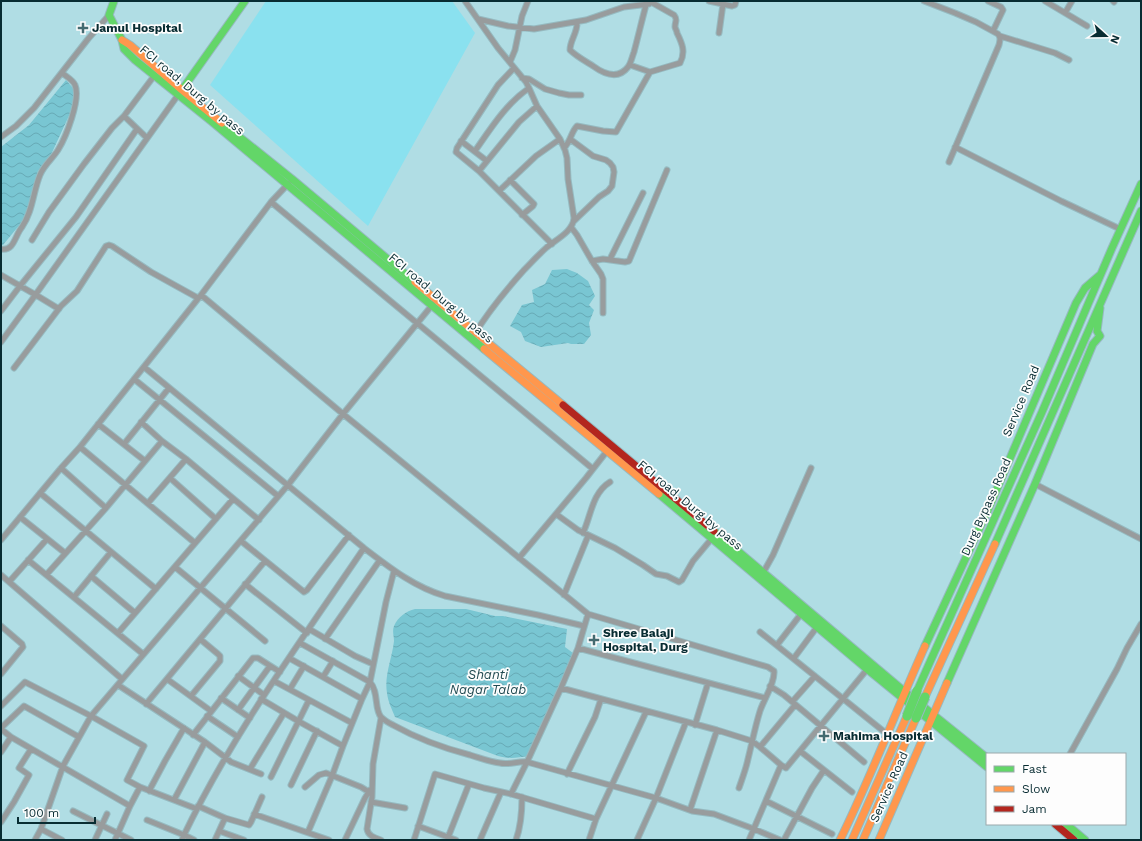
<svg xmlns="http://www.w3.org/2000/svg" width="1142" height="841" viewBox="0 0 1142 841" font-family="'Work Sans',sans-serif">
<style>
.built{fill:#8ae1ef}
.water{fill:url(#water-waves)}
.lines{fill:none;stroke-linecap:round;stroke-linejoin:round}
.street-casing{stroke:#96bac0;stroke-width:7}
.fast-casing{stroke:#96bac0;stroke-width:9}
.slow-casing{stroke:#96bac0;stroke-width:9}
.jam-casing{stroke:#96bac0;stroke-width:9}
.street{stroke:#989c9d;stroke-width:5}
.fast{stroke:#63d668;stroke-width:7}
.slow{stroke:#ff974d;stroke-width:7}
.jam{stroke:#b3261e;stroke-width:7}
.fast-bridge-casing{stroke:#96bac0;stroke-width:11;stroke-linecap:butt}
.fast-bridge{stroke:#63d668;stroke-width:9}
.poi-dot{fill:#436a70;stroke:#fdfdfd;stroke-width:1.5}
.labels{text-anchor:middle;stroke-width:3.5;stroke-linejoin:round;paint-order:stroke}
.poi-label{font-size:12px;font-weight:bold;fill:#082c32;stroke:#fdfdfd;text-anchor:start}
.street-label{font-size:12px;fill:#082c32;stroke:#fdfdfd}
.water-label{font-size:13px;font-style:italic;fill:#214b52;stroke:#fdfdfd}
</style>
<defs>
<pattern id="water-waves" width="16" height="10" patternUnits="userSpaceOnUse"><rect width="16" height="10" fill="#79c6d2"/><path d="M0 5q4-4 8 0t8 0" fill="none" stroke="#67aab5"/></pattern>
</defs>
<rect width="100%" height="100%" fill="#b0dde4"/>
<path class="built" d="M266 1H452L475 33 368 226 210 85Z"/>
<path class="water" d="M66 80 73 88V107L49 159 38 171 26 217 3 245H1V147L29 125Z
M567 269 577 273 588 281 595 296 589 305 594 310 589 323 591 335 584 344H571L568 343 541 347 525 341 521 332 510 326 522 305 534 302 532 290 545 284 552 270Z
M415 609H466L495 616H503L567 629 565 647 573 653 564 676 528 756C517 758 508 759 498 756L395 717C392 709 388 702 387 693 384 676 392 659 394 641 394 636 392 631 394 626 398 617 406 611 415 609Z"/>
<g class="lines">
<g class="street-casing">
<path id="street" d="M465 1 498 48 526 82 529 88 537 106 560 139 565 150 567 158 568 179 574 218C573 232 555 240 546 248 538 255 531 263 524 270 506 290 488 312 474 335
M709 1 732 6 735 5 736 1
M924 1 955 13 976 22 998 34C1001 38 1000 40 999 45L949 162
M988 1 1001 7 1003 10 993 31
M1045 1 1087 26
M1113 1 1114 2
M1065 13 1072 1
M478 19 508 26 534 29 586 20 624 7 649 4 651 1
M577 22C578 32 570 40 570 50 576 56 585 61 593 66 604 74 618 80 628 67 631 63 632 57 634 52 638 37 642 20 646 5
M719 33 723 4
M1000 36 1055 53 1069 60
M510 62 515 50 522 16 528 1
M630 65 650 72 680 63C686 52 682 43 677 33 677 31 675 28 675 27 675 21 678 20 674 15L651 2
M514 68 498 85 457 148 456 152 479 171 552 244
M522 78 529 79 545 89 559 93 569 95H581
M124 116 147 138
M1 137 16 126 34 108 88 39 110 14
M570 139 593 156 606 160 610 163 613 167 614 172 612 186 608 191 599 197 574 221
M461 141 487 161
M955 147 1061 201 1120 229
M564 148C571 141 571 132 577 126L603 131 616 132 650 72
M475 151C491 128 506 104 529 88
M479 171 519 122 537 106
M510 180 534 204 533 206 522 215
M499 191 536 156 560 139
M271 202 593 469
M571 227 577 235 592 261 601 274 603 279V313
M32 240 49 212 84 164 112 128 124 116 154 76
M1 249C14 252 15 235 22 227 33 211 33 192 40 175 44 165 53 158 58 150 66 137 81 99 75 85 73 80 67 77 62 73
M610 259 643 193
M592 261 603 259 625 262 629 261 667 170
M1 275 36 295 59 309
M201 295 343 414 588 614 768 667 774 671C775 683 764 699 760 711 755 727 752 743 748 759 746 769 742 779 739 788
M1 311 20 286 76 217 137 129
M1 342 31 301 178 95
M144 367 364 548C389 567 414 587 445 596L538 615 584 626
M14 368 61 306 77 291 106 246 109 245 112 246 151 272 198 298
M134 379 278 496
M141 422 162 441 186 459 259 520
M98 424 145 461
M124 444 169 388
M80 447 195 543
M61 468 106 508
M170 478 216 519
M1035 484 1141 539
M40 493 156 589
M148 503 186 459
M556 514 578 530 615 548 643 565 656 574 667 576 679 582 682 580 693 561 713 537
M20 517 65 553
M583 533C591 516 592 493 610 482
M1 540 61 468 80 447 201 295 271 202 289 183
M241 541 304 592 307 590 349 535
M519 558 586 478 607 451
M28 560 143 654
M175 567 265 641
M763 573 773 555 811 468
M47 574 106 508 162 441
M1 575 122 679
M91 576 135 613
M9 582 47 539
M245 584 307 633
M564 595 588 536
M74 597 111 552
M1 626 22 644 23 647 1 674
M309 629 355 656 373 664
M760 632 887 734
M118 633 233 499
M325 639 380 560
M300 643 370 682C379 692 374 709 381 717 384 720 389 723 393 725 418 739 443 748 470 755 480 758 490 762 500 763 509 765 518 761 527 762L656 798 692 811 714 814 754 829 780 840
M777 645 801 614
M578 648 765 698
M289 658 362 699
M794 658 817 627
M238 676 264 695
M323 677 333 661
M167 679 211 711
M274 681 352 723
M118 685 205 742 226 758 231 762 261 774
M770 686 784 695 864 762
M561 688 717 730 752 741 760 747 781 765 786 768 869 667
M290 689 304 666
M191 696 220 661V656L218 654 200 639
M221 698 250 718
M261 699 298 721 343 746
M792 702 815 676
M146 704 265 561
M1 706 25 682 91 716 144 746 127 780 140 787 130 806
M238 710 270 666
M207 716 238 737
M695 725 708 683
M1 728 24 706 79 737
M1 729 11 737
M193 735 253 658H258L280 672
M760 747 795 705
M800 751 852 792
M1 752 11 737 130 806 115 840
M1070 754 1117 669 1127 648 1141 624
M250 769 284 713
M567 774 595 717 601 699
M271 777 309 700
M291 785 317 731
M140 787 197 809
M305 787 319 775 326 773 361 787 369 792
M149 791 165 761 184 728
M511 794 527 762 561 688 578 648 588 614
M174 800 205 742
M766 801 832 834
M371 802 405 808
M198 806 225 818 215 840
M690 810 717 730
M73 811 131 840
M254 814 329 840
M225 818 249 825 251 822 262 797
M147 820 184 835 182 840
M1 822 14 802 29 775 19 768 31 749
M418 826 456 840
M41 829 62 840
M219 831 244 840
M308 832 332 776 343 746 362 699 370 682 386 602 394 571
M35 840 41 829 63 766 91 716 288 485 343 414 433 304
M95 840 107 814
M194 840 184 835C233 733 301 641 364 548
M345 840 365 798 370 790
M381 840C375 838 368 836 367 829L372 797 373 764 381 718
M414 840 435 774 484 788 511 794 596 819
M447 840 469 784
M480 840 501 792
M516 840C521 826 522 812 522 797
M589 840 596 819 646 712
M637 840 656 798 686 722
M749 840 781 765
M784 840 812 788 824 770"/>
</g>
<g class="fast-casing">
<path id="fast" d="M114 1 109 15 122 40 124 49 135 60 211 121 484 349
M179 94 245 1
M222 123 292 179 415 282
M659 494 867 669 987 767
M714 531 905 692 987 758
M995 544 1141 211
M925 646 988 510 1076 303 1085 288 1100 275
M947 683 1035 484 1093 344 1100 336 1097 331 1100 308
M917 691 1042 412 1112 248 1141 184
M1066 824 1085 840"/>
</g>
<g class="slow-casing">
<path id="slow" d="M122 40 130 45 182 90 222 123
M415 282 563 405
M484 349 659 494
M925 697 995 544
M840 840C871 777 896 711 925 646
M852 840 907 716
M863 840 916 718
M879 840 947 683"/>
</g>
<g class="jam-casing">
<path id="jam" d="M563 405 714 531
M1055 824 1074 840"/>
</g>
<use href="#street" class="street"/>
<use href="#fast" class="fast"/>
<use href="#slow" class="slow"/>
<use href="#jam" class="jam"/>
<g class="fast-bridge-casing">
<path id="fast-bridge" d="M907 716 917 691
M916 718 925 697"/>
</g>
<use href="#fast-bridge" class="fast-bridge"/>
</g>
<g class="poi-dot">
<path d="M81 22h4v4h4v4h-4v4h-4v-4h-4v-4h4z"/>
<path d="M592 634h4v4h4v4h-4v4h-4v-4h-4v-4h4z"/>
<path d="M822 730h4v4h4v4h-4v4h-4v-4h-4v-4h4z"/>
</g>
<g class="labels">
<g class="poi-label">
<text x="92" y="32">Jamul Hospital</text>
<text x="603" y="637">Shree Balaji<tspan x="603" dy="14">Hospital, Durg</tspan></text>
<text x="833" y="740">Mahima Hospital</text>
</g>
<g class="street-label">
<text transform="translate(192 90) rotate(40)" y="4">FCI road, Durg by pass</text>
<text transform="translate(441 298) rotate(40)" y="4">FCI road, Durg by pass</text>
<text transform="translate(1021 401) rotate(-67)" y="4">Service Road</text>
<text transform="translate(690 505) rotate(40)" y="4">FCI road, Durg by pass</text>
<text transform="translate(986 507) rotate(-66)" y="4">Durg Bypass Road</text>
<text transform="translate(889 787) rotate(-66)" y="4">Service Road</text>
</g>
<g class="water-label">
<text x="488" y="679">Shanti<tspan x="488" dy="15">Nagar Talab</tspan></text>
</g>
</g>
<rect width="1142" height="841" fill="none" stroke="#082c32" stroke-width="4"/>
<rect x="986" y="753" width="140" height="72" fill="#fdfdfd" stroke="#9ba9ac"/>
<rect x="994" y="766" width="20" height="6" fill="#63d668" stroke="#9ba9ac"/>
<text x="1022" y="773" font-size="12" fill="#082c32">Fast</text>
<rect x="994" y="786" width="20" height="6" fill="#ff974d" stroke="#9ba9ac"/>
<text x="1022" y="793" font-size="12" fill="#082c32">Slow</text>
<rect x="994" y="806" width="20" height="6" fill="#b3261e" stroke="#9ba9ac"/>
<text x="1022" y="813" font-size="12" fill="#082c32">Jam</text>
<g transform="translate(1106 36) rotate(111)" stroke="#fdfdfd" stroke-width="3" paint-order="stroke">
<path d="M0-3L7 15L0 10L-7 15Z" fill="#082c32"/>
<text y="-6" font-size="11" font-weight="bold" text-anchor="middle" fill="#082c32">N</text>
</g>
<path d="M18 817v6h77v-6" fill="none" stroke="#082c32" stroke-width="2"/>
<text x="24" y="817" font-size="12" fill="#082c32" stroke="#fdfdfd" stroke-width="3" paint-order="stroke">100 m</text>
</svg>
